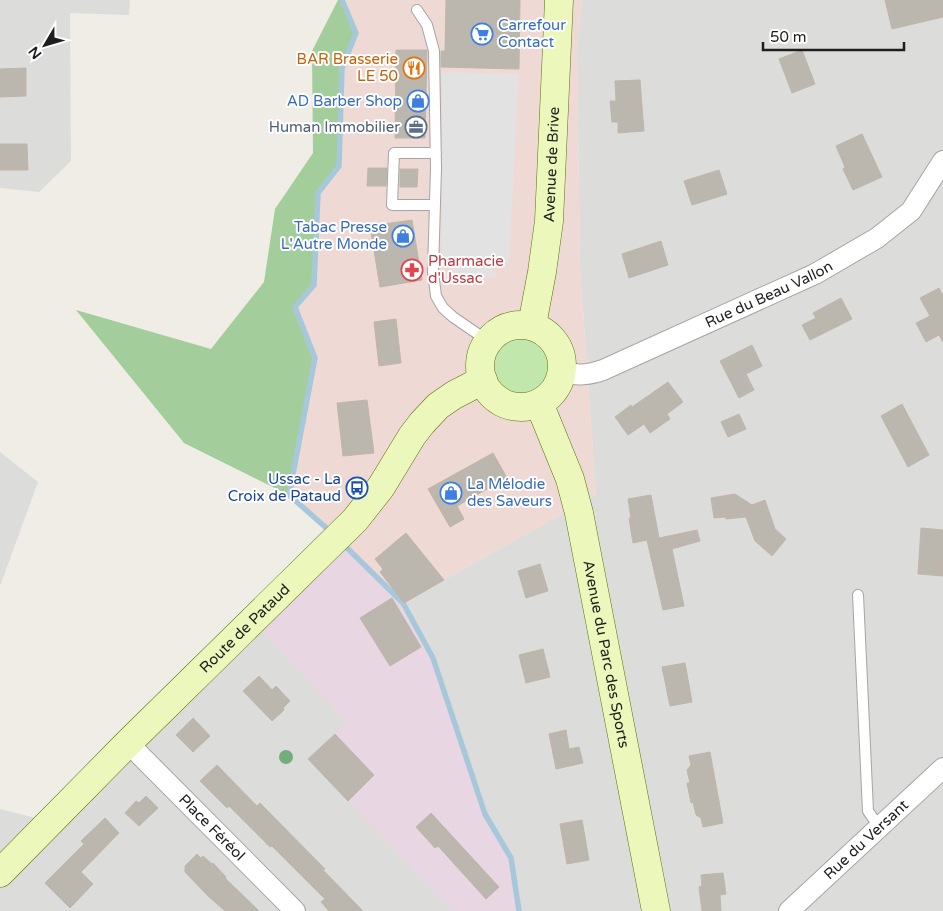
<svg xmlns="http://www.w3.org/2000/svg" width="943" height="911" viewBox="0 0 943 911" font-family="'Varela Round',sans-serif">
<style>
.residential{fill:#dcdcdb}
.commercial{fill:#efd9d5}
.industrial{fill:#e8d7e2}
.grass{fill:#c1e7ad}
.forest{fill:#a3cd9b}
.parking{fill:#e2e2e2}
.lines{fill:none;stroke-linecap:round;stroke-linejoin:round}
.stream{stroke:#a7c8db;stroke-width:5.5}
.building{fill:#bbb6ae;stroke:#c0b6a8}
.lane-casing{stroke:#a5a5a5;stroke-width:12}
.street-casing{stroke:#a5a5a5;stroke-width:22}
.secondary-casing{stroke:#587209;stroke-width:29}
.lane{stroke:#fff;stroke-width:10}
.street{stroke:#fff;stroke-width:20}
.secondary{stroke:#ecf7bb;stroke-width:28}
.tree{fill:#74ad7c}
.labels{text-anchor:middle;stroke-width:4;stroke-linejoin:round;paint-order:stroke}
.shop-label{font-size:15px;fill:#366cbe;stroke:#fff;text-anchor:start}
.food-label{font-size:15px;fill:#c56008;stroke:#fff;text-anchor:end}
.service-label{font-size:15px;fill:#4e5e75;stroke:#fff;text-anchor:end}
.street-label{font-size:15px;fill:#1e1e1e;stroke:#fff}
.health-label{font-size:15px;fill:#be3a42;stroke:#fff;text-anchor:start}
.transit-label{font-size:15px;fill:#164399;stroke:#fff;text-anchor:end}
</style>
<rect width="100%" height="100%" fill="#efede5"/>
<path class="residential" d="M0 0H130L129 15 70 13 71 161 39 192 0 188Z
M582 0H943V911H519L511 858 485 814 433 658 403 603 596 495 580 267 577 50Z
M0 452 38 482 0 586Z
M244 611 347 722 309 759 453 911H0V809L36 818Z"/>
<path class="commercial" d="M342 0H582L577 50 580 267 596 495 403 603 326 527 289 495 315 358 295 307 314 285 318 193 339 166 342 68 356 33Z"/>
<path class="industrial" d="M326 527 403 603 433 658 485 814 511 858 519 911H453L308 759 346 722 244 611Z"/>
<path class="grass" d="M492 366a29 29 0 1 1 58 0a29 29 0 1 1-58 0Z"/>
<path class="forest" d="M338 0H342L356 33 342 68 339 166 318 193 314 285 295 307 315 358 289 495 184 443 76 310 211 349 264 282 275 209 313 153 312 51Z"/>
<path class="parking" d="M442 72 519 74 509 262H490L497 277 465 275 467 281H457L447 261 442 260Z"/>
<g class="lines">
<path class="stream" d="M332 533 289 495 315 358 295 307 314 285 318 193 339 166 342 68 356 33 342 0
M342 543 403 603 433 658 485 814 511 858 519 911"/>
</g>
<path class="building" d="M446 0H520L519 69 441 67V51H445Z
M885 0H943V17L892 29Z
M396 50H427L425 138H395Z
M802 50 815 84 792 93 779 59Z
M26 68V96L0 97V69Z
M640 80 644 131 618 133V122H612L610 101H616L615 81Z
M862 134 882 177 853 190 843 169 845 167 836 146Z
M0 144H27L28 170H0Z
M368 168H387L386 186H367Z
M400 169H418L417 187H400Z
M719 170 727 194 692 205 684 181Z
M412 220 422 280 380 287 370 226Z
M661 241 668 265 629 278 622 254Z
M939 288 943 296V342L939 335 926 342 916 323 930 316 920 298Z
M841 298 852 319 810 340 802 325 816 318 813 313Z
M396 319 401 363 379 366 374 322Z
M752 345 762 366 746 374 754 390 739 398 720 361Z
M668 382 683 402 667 414 670 419 650 433 644 424 628 435 615 417 631 405 632 407Z
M367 400 374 453 343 456 337 403Z
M902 404 929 455 908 467 881 416Z
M739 414 746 429 728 437 721 422Z
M493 453 507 478 457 506 464 519 450 527 428 489Z
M735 494 752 505 765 500 775 529 786 539 772 556 755 541 746 517 726 519V517L714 518 711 498Z
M651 495 659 538 697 530 700 541 672 549 684 606 663 610 647 540 633 543 629 518H631L628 499Z
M921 528 943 530V576L918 574Z
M406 533 444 580 404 603 380 572 383 569 375 559Z
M540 564 548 591 526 598 518 571Z
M392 598 421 647 390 666 360 618Z
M543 649 550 677 526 683 519 655Z
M685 663 692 702 670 706 662 667Z
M259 676 272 690 276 686 290 701 283 708 284 710 272 721 243 691Z
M193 718 210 736 193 752 176 735Z
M566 730 569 749 579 747 583 763 556 769 549 734Z
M335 734 374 775 348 801 308 759Z
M710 752 723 823 703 827 701 818 696 815 693 802 691 803 687 783H690L687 770 691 765 689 756Z
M217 765 257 806 260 803 325 869 323 870 363 911H329L321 902 325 899 272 846 270 847 229 806 227 808 200 781Z
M146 796 158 808 139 826 125 813 136 801 139 803Z
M431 813 499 887 486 899 438 846 435 848 416 827Z
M105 818 119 833 81 872 93 884 70 908 45 883 84 844 81 841Z
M582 820 589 860 567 864 560 824Z
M197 854 201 858 203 856 212 864 213 863 226 877 225 878 259 911H225L208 896 185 872V866Z
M723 873 726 894 720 895 721 911H702L699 887 702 886 701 875Z"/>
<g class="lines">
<g class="lane-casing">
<path id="lane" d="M417 10 427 25 434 51 436 168 433 272 436 296 443 308 453 317 488 341
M435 205H392L394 153H436
M858 595 868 811 879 827"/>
</g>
<g class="street-casing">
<g id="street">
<path id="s1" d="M562 372C578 376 588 375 603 370L815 274 877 238 911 211 943 161"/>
<path id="s2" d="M128 743 295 911"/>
<path id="s3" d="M789 911 943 768"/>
</g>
</g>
<g class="secondary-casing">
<g id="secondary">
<circle cx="521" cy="366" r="41"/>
<path id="s4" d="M532 325 542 272 549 221 559 0"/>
<path id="s5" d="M539 403 570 479 579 513 656 911"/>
<path id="s6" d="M0 873 128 743 355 520 381 487 412 436 422 423 438 406 454 395 483 380"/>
</g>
</g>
<use href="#lane" class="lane"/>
<use href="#street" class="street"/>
<use href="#secondary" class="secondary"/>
</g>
<circle class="tree" cx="286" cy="757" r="7"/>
<defs>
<g id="supermarket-ring" transform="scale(1.125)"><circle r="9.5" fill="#fff" stroke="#3f7fe0" stroke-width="1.5"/><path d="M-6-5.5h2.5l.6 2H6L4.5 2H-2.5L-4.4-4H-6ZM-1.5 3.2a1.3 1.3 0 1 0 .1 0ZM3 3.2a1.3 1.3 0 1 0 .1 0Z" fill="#3f7fe0"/></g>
<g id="restaurant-ring" transform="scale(1.125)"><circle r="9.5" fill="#fff" stroke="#e8710a" stroke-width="1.5"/><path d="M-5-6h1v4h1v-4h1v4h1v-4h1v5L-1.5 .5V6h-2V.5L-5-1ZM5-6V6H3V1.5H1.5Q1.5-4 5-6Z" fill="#e8710a"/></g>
<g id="shop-ring" transform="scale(1.125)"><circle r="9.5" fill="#fff" stroke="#3f7fe0" stroke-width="1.5"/><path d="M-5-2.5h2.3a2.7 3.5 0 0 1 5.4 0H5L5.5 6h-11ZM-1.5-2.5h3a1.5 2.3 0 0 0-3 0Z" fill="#3f7fe0"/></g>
<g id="office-ring" transform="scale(1.125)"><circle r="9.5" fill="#fff" stroke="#5c6f8a" stroke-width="1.5"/><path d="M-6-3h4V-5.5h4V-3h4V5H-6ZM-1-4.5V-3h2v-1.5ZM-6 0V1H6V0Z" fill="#5c6f8a"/></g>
<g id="pharmacy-ring" transform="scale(1.125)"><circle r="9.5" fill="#fff" stroke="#e0444e" stroke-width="1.5"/><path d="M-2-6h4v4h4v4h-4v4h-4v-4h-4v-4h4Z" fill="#e0444e"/></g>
<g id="bus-ring" transform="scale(1.125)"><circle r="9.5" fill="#fff" stroke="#1a4fb4" stroke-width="1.5"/><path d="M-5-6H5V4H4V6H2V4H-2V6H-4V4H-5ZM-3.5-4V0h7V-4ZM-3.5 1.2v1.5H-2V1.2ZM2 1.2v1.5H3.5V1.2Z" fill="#1a4fb4"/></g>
</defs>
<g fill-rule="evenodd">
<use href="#supermarket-ring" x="482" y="34"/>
<use href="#restaurant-ring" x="414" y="68"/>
<use href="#shop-ring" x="418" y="101"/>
<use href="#office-ring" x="416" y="127"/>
<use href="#shop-ring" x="403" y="236"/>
<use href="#pharmacy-ring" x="412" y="270"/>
<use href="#bus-ring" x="357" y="488"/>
<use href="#shop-ring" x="451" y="493"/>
</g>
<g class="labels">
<g class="shop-label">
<text x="498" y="30">Carrefour<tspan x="498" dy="17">Contact</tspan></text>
<text x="402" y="106" text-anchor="end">AD Barber Shop</text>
<text x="387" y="232" text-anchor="end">Tabac Presse<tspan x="387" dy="17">L'Autre Monde</tspan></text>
<text x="467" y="489">La Mélodie<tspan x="467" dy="17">des Saveurs</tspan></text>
</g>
<g class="food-label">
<text x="398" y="64">BAR Brasserie<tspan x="398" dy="17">LE 50</tspan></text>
</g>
<g class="service-label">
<text x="400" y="132">Human Immobilier</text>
</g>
<g class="street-label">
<text dy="5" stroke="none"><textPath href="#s4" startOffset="162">Avenue de Brive</textPath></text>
<text dy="5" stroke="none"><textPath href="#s1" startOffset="224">Rue du Beau Vallon</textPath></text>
<text dy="5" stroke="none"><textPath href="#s6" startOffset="346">Route de Pataud</textPath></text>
<text dy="5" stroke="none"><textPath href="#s5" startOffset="261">Avenue du Parc des Sports</textPath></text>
<text dy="5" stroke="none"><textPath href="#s2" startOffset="119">Place Féréol</textPath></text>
<text dy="5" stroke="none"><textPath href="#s3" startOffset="105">Rue du Versant</textPath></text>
</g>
<g class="health-label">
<text x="428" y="266">Pharmacie<tspan x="428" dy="17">d'Ussac</tspan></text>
</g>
<g class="transit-label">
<text x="341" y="484">Ussac - La<tspan x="341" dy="17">Croix de Pataud</tspan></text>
</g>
</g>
<g transform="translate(45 45) rotate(232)" stroke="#ffffff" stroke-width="4" paint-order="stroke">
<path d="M0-4L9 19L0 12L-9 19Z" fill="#1e1e1e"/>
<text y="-8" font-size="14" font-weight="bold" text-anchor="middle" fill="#1e1e1e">N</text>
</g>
<path d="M763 42v8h141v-8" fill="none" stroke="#1e1e1e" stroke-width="2.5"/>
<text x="770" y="42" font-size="15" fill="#1e1e1e" stroke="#ffffff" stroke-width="4" paint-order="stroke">50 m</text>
</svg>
